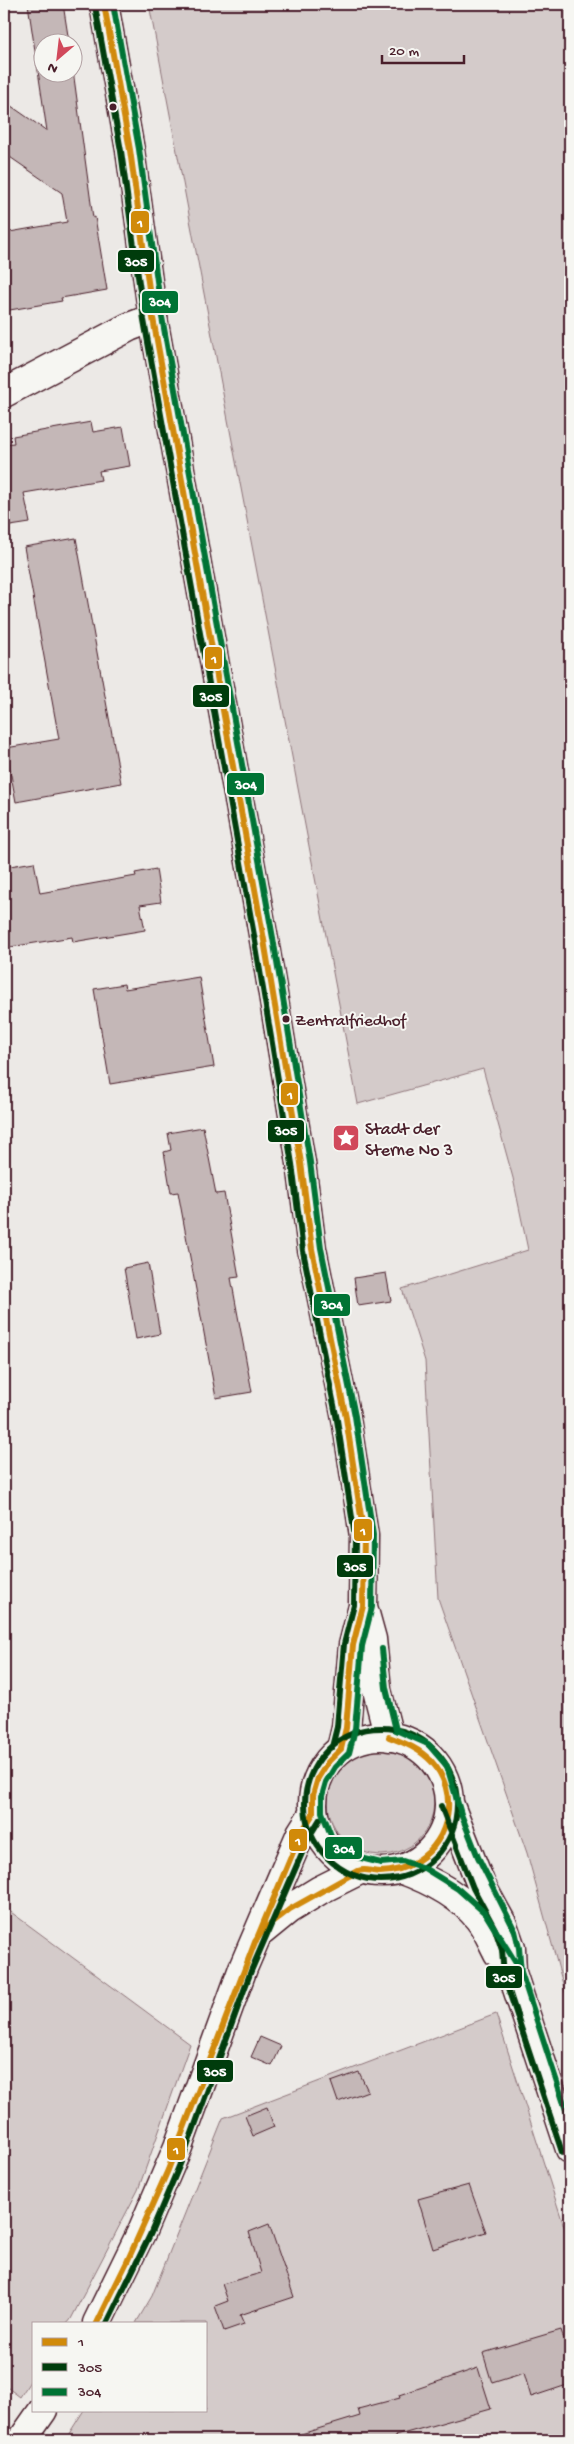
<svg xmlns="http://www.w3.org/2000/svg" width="574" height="2444" viewBox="0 0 574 2444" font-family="'Gochi Hand',sans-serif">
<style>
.green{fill:#d4cbca;stroke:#8f757a}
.building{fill:#c4b7b7;stroke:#4a1f2b}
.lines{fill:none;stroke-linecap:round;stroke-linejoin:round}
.street-casing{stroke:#4a1f2b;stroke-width:31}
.secondary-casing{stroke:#4a1f2b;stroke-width:31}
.street{stroke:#f6f6f2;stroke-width:28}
.secondary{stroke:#f6f6f2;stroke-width:28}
.bus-1-casing{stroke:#f6f6f2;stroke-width:10}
.bus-2-casing{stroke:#f6f6f2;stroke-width:10}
.bus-3-casing{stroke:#f6f6f2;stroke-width:10}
.bus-1{stroke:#d18a09;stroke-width:6}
.bus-2{stroke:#003c0c;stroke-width:6}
.bus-3{stroke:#007334;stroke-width:6}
.bus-dot{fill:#4a1f2b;stroke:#f6f6f2;stroke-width:2}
.labels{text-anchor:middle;stroke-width:4;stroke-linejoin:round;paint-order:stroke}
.bus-label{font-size:17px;fill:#4a1f2b;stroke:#f6f6f2;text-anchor:start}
.poi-label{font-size:18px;fill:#4a1f2b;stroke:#f6f6f2;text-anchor:start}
.line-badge{stroke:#f6f6f2;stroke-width:2}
.badge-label{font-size:14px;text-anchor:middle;font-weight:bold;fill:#fff}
</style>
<rect width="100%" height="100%" fill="#ece9e6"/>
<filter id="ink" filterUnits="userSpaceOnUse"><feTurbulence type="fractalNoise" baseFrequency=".02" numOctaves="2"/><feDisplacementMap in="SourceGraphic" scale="10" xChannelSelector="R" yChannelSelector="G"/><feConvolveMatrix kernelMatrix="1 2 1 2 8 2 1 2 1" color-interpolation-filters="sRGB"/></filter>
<g filter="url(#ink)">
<path class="green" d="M149 4H570V2010L527 1853 438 1598 425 1361 402 1289 528 1250 513 1178 483 1069 358 1104Z
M328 1802a53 53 0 1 1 106 0a53 53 0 1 1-106 0Z
M4 1907 190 2044 138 2190 71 2319 68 2323H34V2375L20 2397 4 2385Z
M496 2014 570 2245V2440H65L84 2410H206V2323H136L152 2296 223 2118Z"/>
<path class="building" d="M28 4H63L69 42H42V72H72V63L93 218 95 217 107 290 61 298 62 301 4 311V233L67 222 62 193 4 153V101L47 131Z
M91 422 93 432 123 427 130 466 99 471 101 480 24 493 30 523 4 527V444L14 443 13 436Z
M76 538 121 783 16 802 6 748 59 739 24 547Z
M34 862 40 893 136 876 135 873 156 869 161 902 140 905 145 930 73 942 72 937 4 948V867Z
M199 977 214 1067 110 1084 94 989 124 984 125 989Z
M203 1127 216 1194 224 1193 239 1277 231 1278 252 1392 216 1398 178 1192 171 1193 164 1152 171 1150 168 1133Z
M148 1263 160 1334 136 1339 124 1268Z
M386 1273 391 1301 358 1306 354 1278Z
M260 2037 281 2046 272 2066 251 2057Z
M359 2072 368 2091 338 2102 331 2082Z
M267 2107 274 2127 253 2136 245 2116Z
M469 2185 486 2232 433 2249 418 2199Z
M269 2224 294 2297 240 2315 244 2324 224 2331 215 2306 228 2301 222 2284 261 2273 249 2232Z
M561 2330 570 2358V2384L531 2397 524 2373 492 2383 483 2353Z
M478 2368 491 2409 395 2436 396 2440H299L298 2435 360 2416 358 2409 400 2398 399 2395Z"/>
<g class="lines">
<g class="street-casing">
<path id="street" d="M4 393 129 327 153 318"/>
</g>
<g class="secondary-casing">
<path id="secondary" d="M104 4 130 150 153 318 264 940 301 1163 312 1249 346 1418 364 1536 363 1606 353 1645 346 1728 341 1749
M364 1610 372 1639 377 1690 389 1737
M313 1804a68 68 0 1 1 136 0a68 68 0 1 1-136 0Z
M449 1803 481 1885 503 1925 511 1948 512 1973 570 2149
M400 1869C428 1879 460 1895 479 1919 487 1929 492 1942 498 1953
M262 1931 289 1909 320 1890 362 1869
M97 2323 142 2231 178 2147 243 1968 301 1833 313 1814
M22 2440 43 2410"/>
</g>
<use href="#street" class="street"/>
<use href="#secondary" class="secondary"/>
<g class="bus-1-casing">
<path id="bus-1" d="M104 4 130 150 153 318 264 940 301 1163 312 1249 346 1418 364 1536 363 1606 353 1645 346 1728 341 1749
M258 1936 301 1833 313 1814V1795L318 1778 328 1762 341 1749
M97 2323 127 2262 168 2170 255 1942 263 1930 290 1909 358 1871C366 1868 372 1872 380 1872 393 1872 406 1868 417 1861 451 1840 459 1792 432 1762 420 1749 405 1743 389 1737"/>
</g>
<g class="bus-2-casing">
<path id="bus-2" d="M95 6 121 151 144 320 255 941 292 1164 303 1251 337 1420 355 1537 354 1605 344 1644 337 1727 332 1747
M305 1804a76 76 0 1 1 152 0a76 76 0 1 1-152 0Z
M441 1806 473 1888 495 1929 502 1950 504 1976 562 2152
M107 2323 150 2235 186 2150 251 1971 309 1837 320 1819"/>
</g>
<g class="bus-3-casing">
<path id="bus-3" d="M113 4 139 149 162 317 273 938 310 1162 321 1248 355 1416 373 1535 372 1607 362 1646 355 1729 349 1753 335 1767 326 1782 322 1796V1812L332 1838 353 1856 381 1863 403 1861 424 1868 458 1889 485 1913 519 1968
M382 1649 386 1688 396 1730 428 1744 447 1766 461 1814 478 1857 515 1931 519 1948 521 1972 570 2122"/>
</g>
<use href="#bus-1" class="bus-1"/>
<use href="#bus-2" class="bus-2"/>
<use href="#bus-3" class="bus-3"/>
</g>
</g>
<defs>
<g id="sight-square" transform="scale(1.4375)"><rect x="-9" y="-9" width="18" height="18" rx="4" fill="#d1495b" stroke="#f6f6f2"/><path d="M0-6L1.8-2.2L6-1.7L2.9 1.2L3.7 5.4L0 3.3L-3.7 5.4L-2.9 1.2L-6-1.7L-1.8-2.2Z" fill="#fff"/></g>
</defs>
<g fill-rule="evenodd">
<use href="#sight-square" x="346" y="1138"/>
</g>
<g class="bus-dot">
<circle cx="113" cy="107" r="4.5"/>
<circle cx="286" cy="1019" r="4.5"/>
</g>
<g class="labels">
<g class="bus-label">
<text x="295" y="1025">Zentralfriedhof</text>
</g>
<g class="poi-label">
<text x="365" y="1134">Stadt der<tspan x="365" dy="21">Sterne No 3</tspan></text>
</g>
</g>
<g class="line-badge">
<rect x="130" y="210" width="20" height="24" rx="5" fill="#d18a09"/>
<rect x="117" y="249" width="38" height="24" rx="5" fill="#003c0c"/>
<rect x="141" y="290" width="38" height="24" rx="5" fill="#007334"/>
<rect x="204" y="646" width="19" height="24" rx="5" fill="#d18a09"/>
<rect x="192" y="684" width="38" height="24" rx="5" fill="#003c0c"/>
<rect x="226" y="772" width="39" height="24" rx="5" fill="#007334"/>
<rect x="280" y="1082" width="19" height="24" rx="5" fill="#d18a09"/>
<rect x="267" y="1119" width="38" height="24" rx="5" fill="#003c0c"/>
<rect x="313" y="1293" width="38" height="24" rx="5" fill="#007334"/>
<rect x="353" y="1518" width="20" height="24" rx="5" fill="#d18a09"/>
<rect x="336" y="1554" width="38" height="24" rx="5" fill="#003c0c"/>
<rect x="288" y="1828" width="20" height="24" rx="5" fill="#d18a09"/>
<rect x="324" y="1836" width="39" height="24" rx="5" fill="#007334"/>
<rect x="485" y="1965" width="38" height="24" rx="5" fill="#003c0c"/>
<rect x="196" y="2059" width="38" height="24" rx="5" fill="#003c0c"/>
<rect x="166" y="2137" width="20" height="24" rx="5" fill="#d18a09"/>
</g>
<g class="badge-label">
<text x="140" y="227">1</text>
<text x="136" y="266">305</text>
<text x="160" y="306">304</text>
<text x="214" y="663">1</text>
<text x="211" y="701">305</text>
<text x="246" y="789">304</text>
<text x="290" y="1099">1</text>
<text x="286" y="1135">305</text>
<text x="332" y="1309">304</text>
<text x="363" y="1535">1</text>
<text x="355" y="1571">305</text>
<text x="298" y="1845">1</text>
<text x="344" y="1853">304</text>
<text x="504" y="1982">305</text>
<text x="215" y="2076">305</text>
<text x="176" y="2154">1</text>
</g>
<rect width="574" height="2444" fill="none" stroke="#f6f6f2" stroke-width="20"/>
<rect x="10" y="10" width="554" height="2424" fill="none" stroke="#4a1f2b" stroke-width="2" filter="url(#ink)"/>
<rect x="32" y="2322" width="175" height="90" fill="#f6f6f2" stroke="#b1a0a2"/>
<rect x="42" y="2338" width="25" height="8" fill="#d18a09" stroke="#b1a0a2"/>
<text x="78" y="2346" font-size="15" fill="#4a1f2b">1</text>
<rect x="42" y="2363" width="25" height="8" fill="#003c0c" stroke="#b1a0a2"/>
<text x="78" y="2372" font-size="15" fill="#4a1f2b">305</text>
<rect x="42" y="2388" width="25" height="8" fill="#007334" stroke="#b1a0a2"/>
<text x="78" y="2396" font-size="15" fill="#4a1f2b">304</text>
<g transform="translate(58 58) rotate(208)"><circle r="24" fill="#f6f6f2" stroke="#b1a0a2"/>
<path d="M0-4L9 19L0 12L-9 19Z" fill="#d1495b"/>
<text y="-8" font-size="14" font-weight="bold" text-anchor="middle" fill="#4a1f2b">N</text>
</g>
<path d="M382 55v8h82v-8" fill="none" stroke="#4a1f2b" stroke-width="2.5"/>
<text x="389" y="55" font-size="15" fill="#4a1f2b" stroke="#f6f6f2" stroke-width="4" paint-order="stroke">20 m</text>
</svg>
